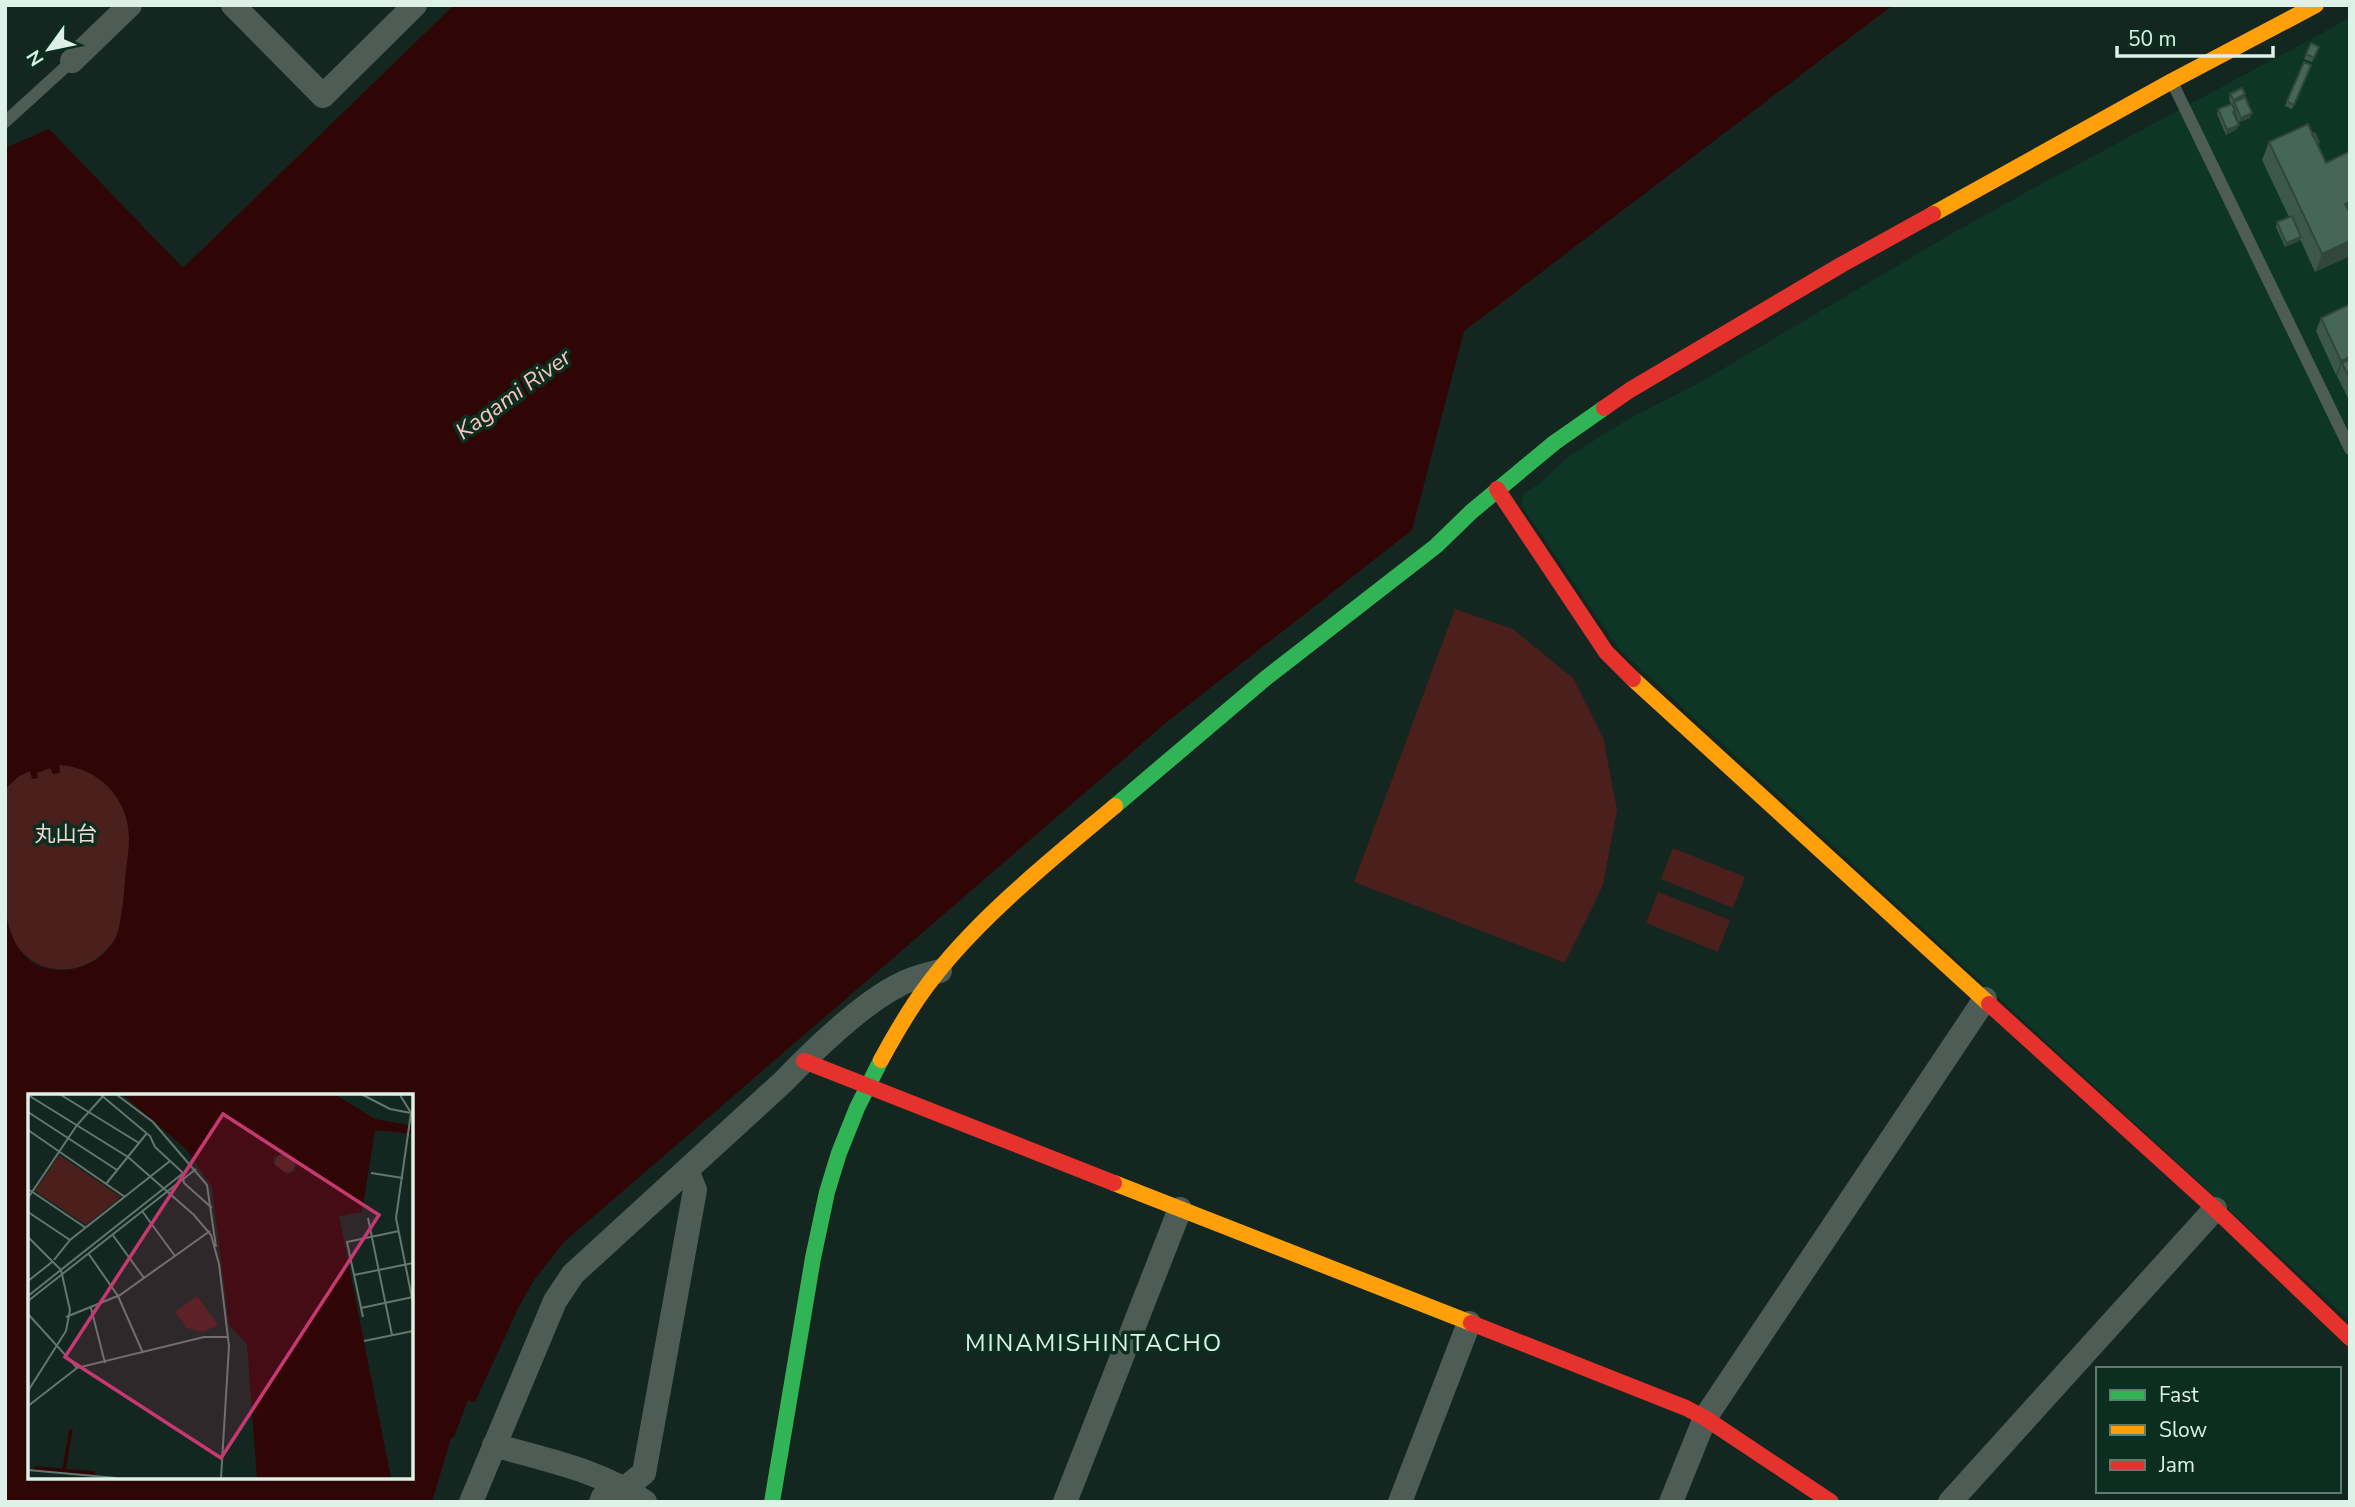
<svg xmlns="http://www.w3.org/2000/svg" width="2355" height="1507" viewBox="0 0 2355 1507" font-family="'Nunito Sans','Noto Sans JP',sans-serif">
<style>
.built{fill:#0d3627}
.green{fill:#4b1f1c}
.water{fill:#300506;fill-rule:evenodd}
.lines{fill:none;stroke-linecap:round;stroke-linejoin:round}
.lane{stroke:#4d5d56;stroke-width:12}
.street{stroke:#4d5d56;stroke-width:24}
.fast{stroke:#30b455;stroke-width:16}
.slow{stroke:#ff9f0a;stroke-width:16}
.jam{stroke:#e5322d;stroke-width:16}
.wall{fill:#3c584d}
.shaded-wall{fill:#31473e}
.building{fill:#466659;stroke:#31473e;stroke-width:2}
.labels{text-anchor:middle;stroke-width:7;stroke-linejoin:round;paint-order:stroke}
.park-label{font-size:21px;fill:#f4d8d4;stroke:#0b2e20}
.water-label{font-size:23px;font-style:italic;fill:#fcc4be;stroke:#0b2e20}
.quarter-label{font-size:24px;letter-spacing:2px;fill:#def1e8;stroke:#0b2e20}
.inset-river{fill:none;stroke:#300506;stroke-width:3.5}
.inset-road{fill:none;stroke:#64776f;stroke-width:2}
.view{fill:#c63970;fill-opacity:0.15;stroke:#c63970;stroke-width:3.5}
.inset-edge{fill:none;stroke:#def1e8;stroke-width:3.5}
</style>
<rect width="100%" height="100%" fill="#13261f"/>
<path class="built" d="M2350 18V1321L1619 649 1521 505 1524 493 1540 483 1569 456 1630 418 1699 383 1944 238 2043 183Z"/>
<path class="green" d="M1455 609 1513 629 1574 679 1603 737 1617 810 1603 885 1565 963 1354 882Z
M59 765C98 767 128 797 129 837 130 851 127 866 125 880 124 898 123 921 116 938 114 942 109 946 106 950 77 982 26 973 10 933 3 916 5 894 5 875 5 846 5 818 5 789L19 776 31 771 32 779 36 773Z
M1673 848 1745 877 1733 908 1661 879Z
M1658 892 1730 920 1718 952 1646 923Z"/>
<path class="water" d="M454 5H1893L1464 331 1412 530 1168 721 565 1241 534 1280 519 1306 475 1402 468 1400 454 1437 451 1438 432 1502H5V909C8 925 12 941 23 954 48 982 98 971 115 939 121 928 124 895 125 881 126 867 129 852 129 838 129 798 98 767 59 765L60 773 53 774 50 768 37 773 38 778 32 779 30 771 19 776 5 789V148L49 129 183 268ZM30 1096H411V1477H30Z"/>
<g class="lines">
<path class="lane" d="M2173 84 2350 449
M5 122 72 61"/>
<path class="street" d="M233 5 323 96 415 5
M72 61 130 5
M494 1445C545 1460 601 1470 645 1502
M471 1502 555 1301 573 1274 783 1082C813 1051 861 1004 899 985 911 978 926 975 940 971
M601 1502 603 1497 625 1488 644 1473 695 1190 687 1170
M1065 1502 1180 1209
M1400 1502 1469 1323
M1671 1502 1705 1418 1985 999
M1950 1502 2215 1209"/>
<path class="fast" d="M1115 806 1266 678 1436 546 1471 512 1554 443 1604 408
M772 1502 813 1258 827 1192 839 1153 857 1108 881 1060"/>
<path class="slow" d="M1933 214 2172 81 2316 5
M1633 679 1989 1004
M881 1060C894 1036 909 1010 926 987 975 920 1051 860 1115 806
M1114 1183 1471 1323"/>
<path class="jam" d="M1604 408 1630 390 1841 265 1933 214
M1497 489 1606 652 1633 679
M1989 1004 2215 1209 2350 1338
M804 1061 1114 1183
M1471 1323 1686 1408 1705 1418 1831 1502"/>
</g>
<path class="wall" d="M2311 43 2319 47 2312 62 2304 59Z
M2304 62 2311 65 2292 109 2285 106Z
M2230 94 2244 98 2252 113 2250 118 2239 122 2235 112 2234 114 2237 129 2226 135 2217 114 2218 109 2231 104 2229 99Z
M2312 134 2319 142 2318 146 2350 256 2315 272 2300 239 2299 241 2285 247 2276 227 2277 222 2289 217 2262 160 2269 142Z
M2350 304V402L2337 376 2338 374 2336 375 2316 331 2321 318Z"/>
<path class="shaded-wall" d="M2245 94 2244 99 2232 105 2234 100Z
M2252 113 2250 118 2239 122 2241 118Z
M2239 125 2237 129 2226 135 2227 130Z
M2350 202V217L2345 204Z
M2301 237 2299 241 2285 247 2286 243Z
M2350 241V256L2315 272 2322 254Z
M2350 357V368L2342 363 2338 374 2336 375 2341 361Z"/>
<path class="building" d="M2311 43 2319 47 2314 58 2306 54Z
M2304 62 2311 65 2294 105 2287 101Z
M2242 88 2245 94 2234 100 2230 94Z
M2245 97 2252 113 2241 118 2234 102Z
M2232 104 2235 111 2233 112 2239 125 2227 130 2218 109Z
M2308 124 2326 163 2350 151V202L2345 204 2350 213V241L2322 254 2269 142Z
M2315 133 2319 142 2317 143 2312 134Z
M2292 216 2301 237 2286 243 2277 222Z
M2350 304V357L2341 361 2321 318Z
M2350 359V379L2342 363Z"/>
<g class="labels">
<g class="park-label">
<text x="66" y="841">丸山台</text>
</g>
<g class="water-label">
<text transform="translate(513 394) rotate(-36)" y="8">Kagami River</text>
</g>
<g class="quarter-label">
<text x="1094" y="1351">MINAMISHINTACHO</text>
</g>
</g>
<g transform="translate(28 1094)">
<rect width="385" height="385" fill="#13261f"/>
<path d="M247 69a10 10 0 1 1 20 0a10 10 0 1 1-20 0ZM31 61 93 103 58 131 7 97ZM169 202 190 231 175 238 159 234 147 218Z" fill="#4b1f1c"/>
<path d="M95 1H308L347 25 385 32V40L347 36 334 118 311 122 363 384H229L219 250 201 231 184 93 158 55ZM254 60 268 67 267 77 259 80 246 70V63Z" fill="#300506" fill-rule="evenodd"/>
<path class="inset-river" d="M6 374 67 379M36 376 43 335"/>
<path class="inset-road" d="M0 1 100 63 166 121 183 141 191 170 201 252 193 384M33 1 111 49M73 1 122 42 127 53 154 78 156 89 184 114M89 1 125 28 179 91 188 153M335 1 362 15 383 19M372 1 385 22M0 18 89 76M383 19 368 124 385 209M0 36 97 103M343 79 375 84M78 90 119 39M0 95 58 134M0 104 49 31 76 1M114 117 147 162M0 118 42 146M340 124 364 241M84 140 116 184M0 143 33 176 42 216 38 237 0 297M60 159 90 202 115 259M26 166 42 146 142 67M326 181 385 169M0 187 24 168M0 202 154 80M0 207 168 75M63 214 77 269M333 214 385 203M0 220 49 274 176 243H200M38 223 92 201 182 137M335 223 319 148 371 137M336 247 385 237M0 312 49 274M0 376 88 384"/>
<path class="view" d="M195 20 351 121 193 364 37 263Z"/>
<rect width="385" height="385" class="inset-edge"/>
</g>
<rect width="2355" height="1507" fill="none" stroke="#def1e8" stroke-width="14"/>
<rect x="2096" y="1367" width="245" height="126" fill="#0b2e20" stroke="#5f7c70" stroke-width="2"/>
<rect x="2110" y="1390" width="35" height="10" fill="#30b455" stroke="#5f7c70" stroke-width="2"/>
<text x="2159" y="1402" font-size="21" fill="#def1e8">Fast</text>
<rect x="2110" y="1425" width="35" height="10" fill="#ff9f0a" stroke="#5f7c70" stroke-width="2"/>
<text x="2159" y="1437" font-size="21" fill="#def1e8">Slow</text>
<rect x="2110" y="1460" width="35" height="10" fill="#e5322d" stroke="#5f7c70" stroke-width="2"/>
<text x="2159" y="1472" font-size="21" fill="#def1e8">Jam</text>
<g transform="translate(49 49) rotate(237)" stroke="#0b2e20" stroke-width="5" paint-order="stroke">
<path d="M0-5L12 26L0 18L-12 26Z" fill="#def1e8"/>
<text y="-10" font-size="19" font-weight="bold" text-anchor="middle" fill="#def1e8">N</text>
</g>
<path d="M2117 46v10h156v-10" fill="none" stroke="#def1e8" stroke-width="3.5"/>
<text x="2128" y="46" font-size="21" fill="#def1e8" stroke="#0b2e20" stroke-width="5" paint-order="stroke">50 m</text>
</svg>
